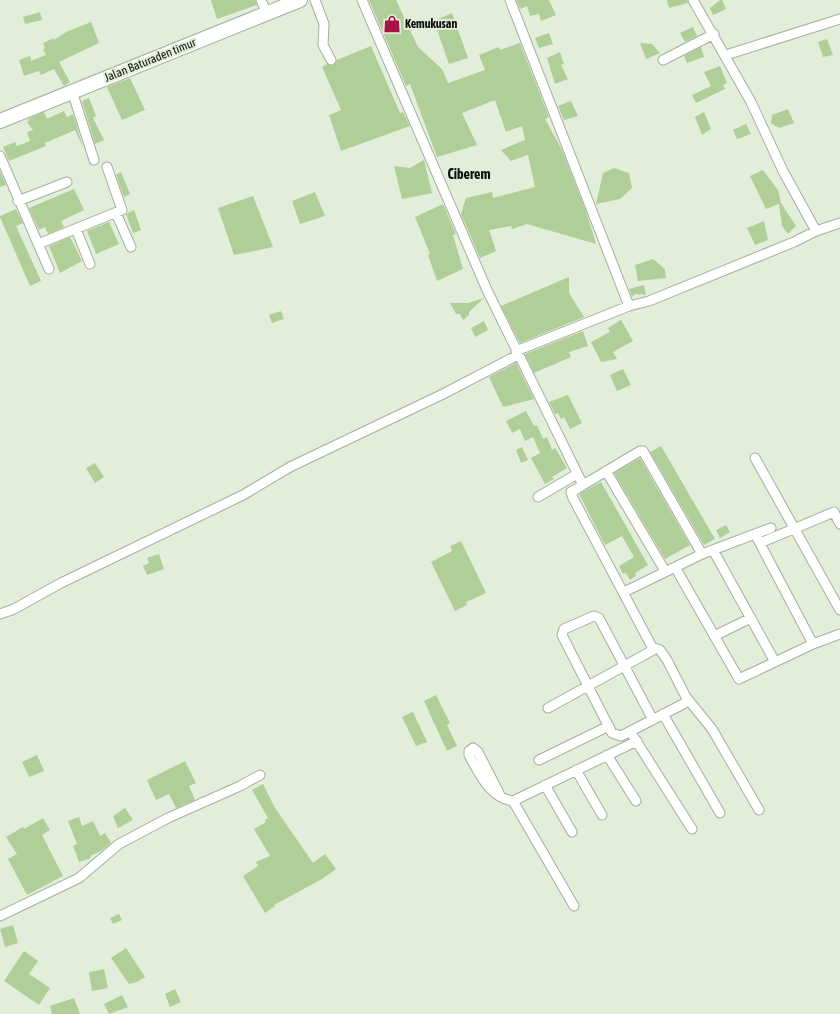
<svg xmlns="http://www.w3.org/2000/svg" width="840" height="1014" viewBox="0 0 840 1014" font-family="'Asap Condensed',sans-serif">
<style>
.building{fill:#b0cf98}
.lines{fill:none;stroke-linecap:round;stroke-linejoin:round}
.minor-casing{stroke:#a4af9d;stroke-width:11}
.primary-casing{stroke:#a4af9d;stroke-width:16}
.minor{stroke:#fff;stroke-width:9}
.primary{stroke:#fff;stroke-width:14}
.labels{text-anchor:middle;stroke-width:4;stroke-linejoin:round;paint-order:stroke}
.poi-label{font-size:12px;font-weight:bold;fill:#0f120c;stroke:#e2edda;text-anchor:start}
.street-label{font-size:12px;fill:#0f120c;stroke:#e2edda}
.quarter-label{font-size:14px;font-weight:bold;fill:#0f120c;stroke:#e2edda}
</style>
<rect width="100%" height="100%" fill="#e2edda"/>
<path class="building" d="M211 0H255L257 5 217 19Z
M369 0H396L418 47 442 69 448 83 485 70 479 55 499 47 500 50 520 43 549 117 545 119 562 150 586 211 596 244 527 224 512 229 511 226 489 230 496 251 480 258 461 214 466 198 492 192 493 198 535 187 528 155 511 161 501 150 525 140 522 126 506 132 495 100 462 113 477 145 437 157 410 84 406 86Z
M516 0H549L556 15 541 21 539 14 530 16 527 6 520 9Z
M667 0H687L688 3 669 8Z
M720 0H722L726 9 713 15 710 8Z
M40 12 42 20 25 24 23 17Z
M452 13 468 58 449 64 434 21Z
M91 22 99 43 59 62 70 82 64 86 54 69 41 75 39 71 24 76 19 60 30 56 31 61 46 55 43 49 45 48 43 43 54 38V40L66 32Z
M693 27 697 36 685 42 680 33Z
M549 33 553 44 539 48 535 38Z
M827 39 833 55 823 57 818 42Z
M640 43 652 44 660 53 646 59Z
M371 46 400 113 403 112 410 126 341 151 329 115 341 110 322 67 327 64 333 65 337 60Z
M701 47 704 57 687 63 684 56Z
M560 52 564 64 561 65 568 79 555 84 547 58Z
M720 66 727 83 723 85 725 89 696 103 692 95 711 86 704 72Z
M130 78 145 110 122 120 107 87Z
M89 98 96 116 93 118 104 140 95 144 82 101Z
M571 101 578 116 564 120 558 106Z
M788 109 794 123 779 128 771 123 772 115Z
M64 111 67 117 73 114 83 147 75 130 45 143 46 146 9 161 3 147 15 142 17 146 30 141 27 132 33 130 27 122 29 121 28 119 44 112 47 119Z
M704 112 711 129 702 135 695 117Z
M746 124 751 134 737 139 733 130Z
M424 160 432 193 402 199 394 166 410 168Z
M614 168 629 173 632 188 620 199 596 204 603 173Z
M763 170 778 190 781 203 796 226 788 234 782 226 779 204 766 209 750 176Z
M0 171 6 185 0 187Z
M121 172 130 194 124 197 116 175Z
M74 189 84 210 61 221 64 227 48 234 45 227 39 230 29 208Z
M315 192 325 216 300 224 292 201Z
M253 196 273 247 234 255 218 208Z
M443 204 456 234 453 235 463 269 437 281 428 255 430 254 415 217Z
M16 209 23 223 16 226 41 281 30 286 0 217V216Z
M134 210 141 230 133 233 126 214Z
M764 221 768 240 755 245 747 228Z
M109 222 119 244 96 254 87 231Z
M70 237 82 261 60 273 49 246Z
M653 259 665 269 666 278 638 281 635 265Z
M569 277V293L584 317 520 343 501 306Z
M644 285 646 295 635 294 632 297 629 289Z
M484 298 469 312V315L463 320 460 314H456L450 303H468Z
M281 311 284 319 272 323 269 315Z
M621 320 633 341 613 352 617 359 601 362 591 342 610 332 608 328Z
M484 321 488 330 475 337 471 328Z
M583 331 588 346 569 352 571 357 534 373 525 354Z
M516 363 534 399 503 407 489 377Z
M623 369 631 385 617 391 610 375Z
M568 395 582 423 570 429 564 417 561 419 558 413 555 414 549 402Z
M526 411 534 426 537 425 543 439 547 437 552 450 555 448 567 468 552 477 554 479 545 484 531 458 540 453 533 437 525 441 520 429 512 433 506 421Z
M661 446 715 539 704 545 650 452Z
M522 447 528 460 521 463 516 450Z
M640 458 690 545 665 559 614 473Z
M95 463 104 477 95 483 86 468Z
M601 482 648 565 635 573 636 576 630 580 626 573 623 574 619 566 634 557 622 536 605 545 579 494Z
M726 525 730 532 720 538 716 530Z
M461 541 486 593 466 602 467 605 455 611 431 562 452 551 450 546Z
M159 554 164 569 147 575 143 566 149 563 147 558Z
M436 695 450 723 447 725 457 746 447 751 424 701Z
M413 712 427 742 416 746 402 717Z
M37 755 44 771 29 777 22 762Z
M185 761 196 783 189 786 195 800 176 808 169 794 156 800 147 780Z
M263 784 275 808 313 863 325 854 336 869 322 879 274 905 275 906 265 913 243 876 258 866 256 862 270 856 254 829 266 822 265 820 268 818 252 790Z
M125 808 133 820 118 828 113 816Z
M79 817 82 826 93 821 100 836 105 833 111 843 101 851 90 856 91 858 79 862 73 846 77 844 68 821Z
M43 818 50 830 42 835 63 876 27 895 8 859 17 854 6 837 23 827 24 829Z
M119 914 122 920 113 924 110 918Z
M13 925 18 943 5 947 0 929Z
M126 948 145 977 137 982 129 984 111 958Z
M24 951 38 961 29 974 50 988 39 1005 4 981Z
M104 969 108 988 92 991 89 972Z
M175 989 181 1002 170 1007 165 994Z
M122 995 128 1007 109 1014 104 1004Z
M74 998 80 1014H52L50 1006Z"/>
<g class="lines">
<g class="minor-casing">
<path id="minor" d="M261 0 267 14
M315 0 324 24 323 45 331 60
M362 0 487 290 583 485 640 451H643L702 554
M510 0 629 306
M726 55 840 19
M663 60 714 34
M72 91 94 160
M0 156 49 269
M18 201 67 182
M116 213 131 247
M76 229 90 264
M816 231 840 223
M38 244 122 210 107 167
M516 351 629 306 649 301 794 242 816 231 783 171 751 102 693 0
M755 458 840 610
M606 471 665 571
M583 485 571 492 573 498 652 647 660 650 667 660 686 697 712 729 759 810
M538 497 577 474
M755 534 813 644
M760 543 834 512 840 524
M713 550 775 662
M675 567 739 679 813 644 840 634
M624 592 702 554 771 528
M0 614 14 609 61 583 243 495 290 467 443 394 518 355
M714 636 751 618
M548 708 655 649
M663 714 720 813
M653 720 599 618 594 616 564 629 562 635 612 733 621 736 689 701
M633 736 692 829
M607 755 636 801
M539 760 609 726
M576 770 602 815
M545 785 572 832
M501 797 478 752 473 748 469 751V755C479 773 490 798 513 801L637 741
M513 801 574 906
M0 916 79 878 119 844 168 818 240 786 260 775"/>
</g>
<g class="primary-casing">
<path id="primary" d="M0 121 300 0"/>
</g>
<use href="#minor" class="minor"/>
<use href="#primary" class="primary"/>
</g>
<defs>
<g id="shop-bare" transform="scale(1.38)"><path d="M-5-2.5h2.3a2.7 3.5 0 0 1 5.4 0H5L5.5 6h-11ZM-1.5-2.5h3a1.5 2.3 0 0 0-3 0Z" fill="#a71245" stroke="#e2edda" stroke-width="2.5" paint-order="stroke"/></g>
</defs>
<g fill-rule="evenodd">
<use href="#shop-bare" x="392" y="24"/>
</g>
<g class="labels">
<g class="poi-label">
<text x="405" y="28">Kemukusan</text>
</g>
<g class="street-label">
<text transform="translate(150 60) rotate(-22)" y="4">Jalan Baturaden timur</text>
</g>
<g class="quarter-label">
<text x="469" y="179">Ciberem</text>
</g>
</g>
</svg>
